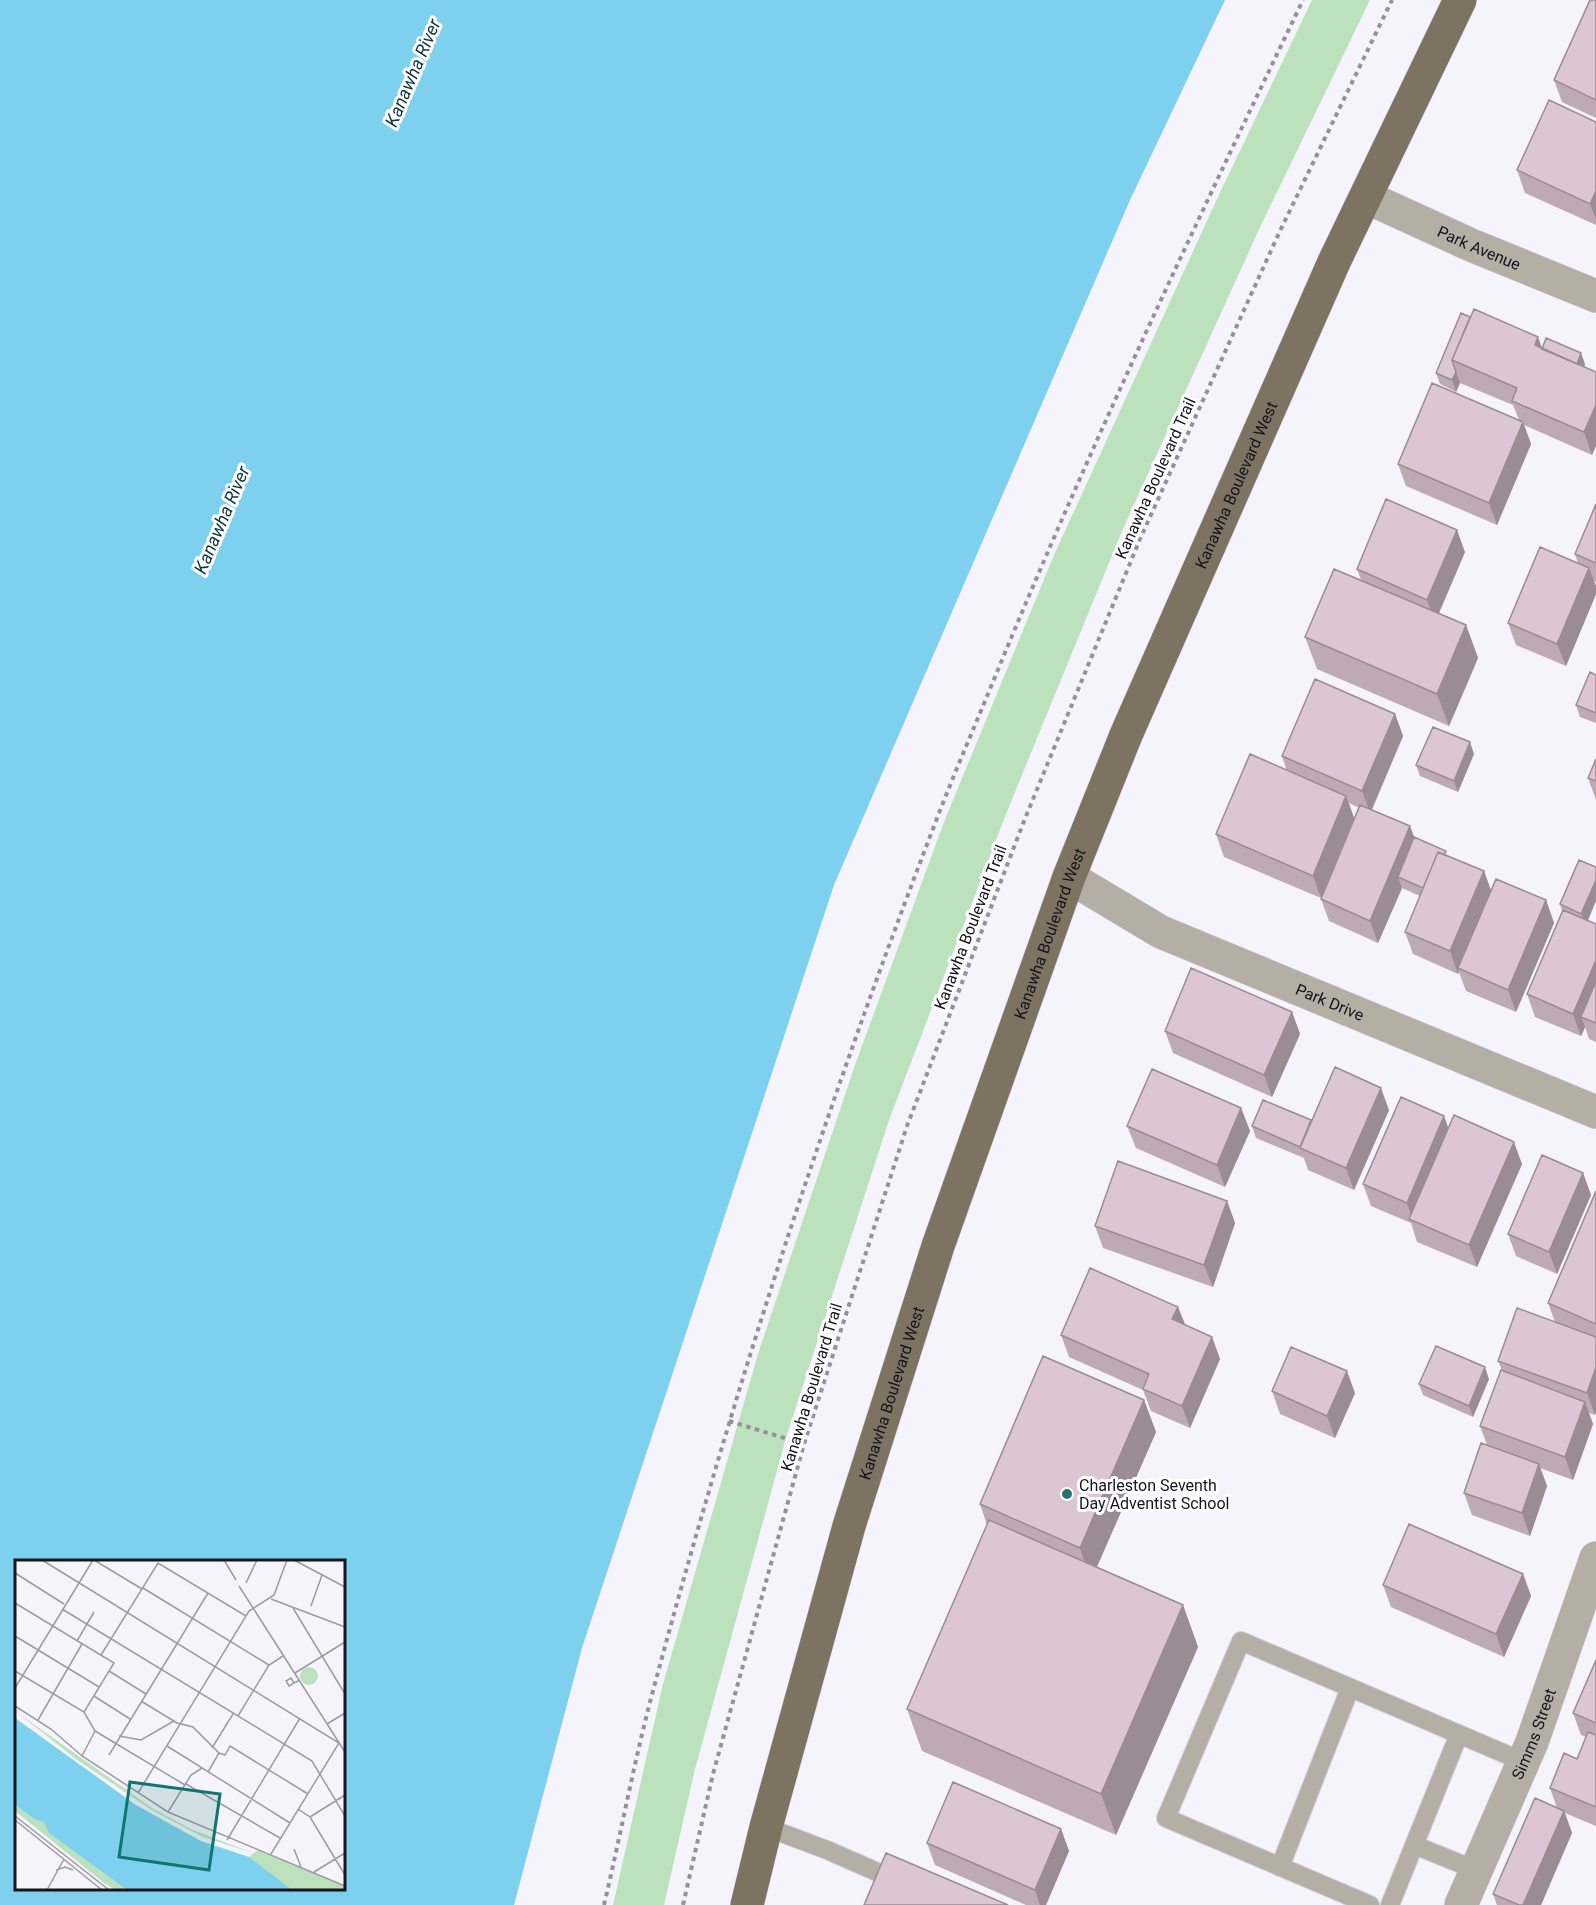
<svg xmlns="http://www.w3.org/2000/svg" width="1596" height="1905" viewBox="0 0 1596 1905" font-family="Roboto,sans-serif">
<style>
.green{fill:#bbe2bd}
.water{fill:#7ed1ee;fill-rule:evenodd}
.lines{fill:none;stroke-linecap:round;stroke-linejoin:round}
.service-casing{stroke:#d1cfd8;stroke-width:20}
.minor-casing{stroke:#d1cfd8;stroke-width:34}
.primary-casing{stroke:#d1cfd8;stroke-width:34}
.path{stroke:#93919a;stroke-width:4;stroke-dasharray:4.5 4.5;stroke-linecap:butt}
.service{stroke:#b4aea5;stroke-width:18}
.minor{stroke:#b4aea5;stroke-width:33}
.primary{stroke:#7e7363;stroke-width:33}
.wall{fill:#beaab5}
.shaded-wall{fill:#9b8b94}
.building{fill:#ddc6d3;stroke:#9b8b94;stroke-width:1.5}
.poi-dot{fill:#27716e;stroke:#fff;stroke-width:2}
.labels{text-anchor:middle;stroke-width:6;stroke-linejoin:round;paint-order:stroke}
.street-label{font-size:16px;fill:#16141c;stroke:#fff}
.poi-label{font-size:16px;fill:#16141c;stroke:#fff;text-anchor:start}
.water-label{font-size:18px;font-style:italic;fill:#0e3542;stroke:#fff}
.inset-road{fill:none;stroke:#9c9aa2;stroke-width:1.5}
.view{fill:#0f766e;fill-opacity:0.15;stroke:#0f766e;stroke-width:3}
.inset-edge{fill:none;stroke:#16141c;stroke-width:3}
</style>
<rect width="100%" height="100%" fill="#f5f3fc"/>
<path class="green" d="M1312 0H1370L1261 225 1122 531 1006 814 889 1120 786 1438 695 1769 664 1905H613L663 1684 758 1354 855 1065 944 822 1054 555 1217 199Z"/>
<path class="water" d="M0 0H1225L1130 200 834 885 582 1648 514 1905H0ZM16 1562H344V1888H16Z"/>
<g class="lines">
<g class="service-casing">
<path id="service" d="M766 1827 827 1850 900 1882
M1414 1845 1476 1870
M1280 1867 1350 1688
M1370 1905 1166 1818 1241 1641 1524 1762
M1390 1905 1459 1734"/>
</g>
<g class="minor-casing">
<g id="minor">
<path id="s1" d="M1366 197 1471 245 1596 296"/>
<path id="s2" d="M1069 877 1161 932 1596 1112"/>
<path id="s3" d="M1461 1905 1532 1742 1596 1558"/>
</g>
</g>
<g class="primary-casing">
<g id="primary">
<path id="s4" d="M747 1905 766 1827 849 1526 938 1246 1069 877 1126 735 1334 262 1460 0"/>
</g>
</g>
<path class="path" d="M729 1421 804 1444
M604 1905C622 1829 636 1751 657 1676 735 1386 828 1101 936 821 953 776 972 733 990 689 1086 455 1194 227 1303 0
M683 1905 713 1774 804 1444 907 1126 1024 821 1140 539 1279 233 1392 0"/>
<use href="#service" class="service"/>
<use href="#minor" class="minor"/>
<use href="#primary" class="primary"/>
</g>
<path class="wall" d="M1596 0V118L1562 102 1554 80Z
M1596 122V225L1525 193 1517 170Z
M1461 313 1542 348 1585 364 1584 367 1592 455 1524 425 1531 444 1497 525 1406 486 1398 464 1519 420 1513 405 1460 383 1456 392 1440 384 1436 373Z
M1596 504V582L1594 581 1596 586V594L1566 666 1516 645 1508 623 1578 563 1575 554Z
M1465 552 1439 613 1466 625 1478 658 1449 726 1317 669 1305 637 1361 580 1357 569Z
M1596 675V723L1580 717 1576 705Z
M1395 714 1403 736 1372 810 1410 826 1414 837 1448 856 1484 871 1491 890 1546 900 1554 923 1516 1012 1466 991 1459 972 1458 974 1413 954 1405 932 1420 896 1402 888 1378 943 1329 921 1321 899 1359 808 1349 803 1354 818 1321 898 1224 857 1216 834 1287 771 1282 756Z
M1474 754 1458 792 1420 776 1416 765Z
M1596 759V800L1588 778Z
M1579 860 1588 920 1596 924V1042L1589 1039 1585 1027 1581 1036 1535 1017 1527 994 1562 911 1560 904Z
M1292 1012 1300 1034 1272 1097 1173 1053 1165 1031Z
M1241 1108 1250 1131 1225 1187 1136 1148 1127 1126Z
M1389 1110 1354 1190 1308 1170 1304 1158 1256 1138 1252 1126 1311 1122Z
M1449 1128 1522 1164 1477 1267 1417 1242 1411 1223 1371 1206 1363 1184Z
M1583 1173 1591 1195 1557 1274 1516 1256 1508 1234Z
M1596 1191V1412L1595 1415 1589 1413 1593 1424 1573 1480 1540 1468 1547 1486 1530 1536 1472 1515 1464 1493 1487 1445 1480 1426 1502 1370 1498 1361 1555 1322 1548 1303Z
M1227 1201 1235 1223 1213 1287 1103 1248 1095 1226Z
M1185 1325 1212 1337 1220 1359 1190 1428 1151 1411 1143 1390 1069 1357 1061 1335Z
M1489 1379 1473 1417 1423 1395 1419 1384Z
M1272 1391 1355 1393 1335 1438 1280 1414Z
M1144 1400 1156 1432 1097 1567 1183 1605 1198 1647 1116 1835 922 1751 907 1709 987 1525 980 1504Z
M1523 1574 1531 1596 1504 1657 1391 1607 1383 1585Z
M1596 1660V1826L1565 1813 1572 1833 1541 1905H1497L1493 1894 1557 1808 1550 1788 1577 1759 1586 1737 1581 1735 1573 1713Z
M1061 1829 1069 1851 1046 1905H1026L935 1865 927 1843Z"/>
<path class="shaded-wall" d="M1596 191V220L1590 204Z
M1538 337 1546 359 1535 345Z
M1581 353 1585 364 1578 383 1574 371Z
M1456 372 1460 383 1456 392 1452 380Z
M1596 405V446L1592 455 1584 432Z
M1523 422 1531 444 1497 525 1489 503Z
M1457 530 1465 552 1435 622 1427 600Z
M1589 568 1596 586V594L1566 666 1557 644Z
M1466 625 1478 658 1449 726 1437 694Z
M1395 714 1403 736 1370 813 1362 791Z
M1470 742 1474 754 1458 792 1454 781Z
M1346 796 1354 818 1321 898 1313 876Z
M1410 826 1418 848 1398 877 1402 888 1378 943 1370 921Z
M1484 871 1492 894 1458 968 1459 972 1458 974 1450 951Z
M1596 880V901L1586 925 1581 914Z
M1546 900 1554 923 1516 1012 1508 990Z
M1596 960V1001L1581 1017 1585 1027 1581 1036 1573 1014Z
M1292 1012 1300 1034 1272 1097 1264 1075Z
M1381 1088 1389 1110 1354 1190 1346 1168Z
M1241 1108 1250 1131 1225 1187 1217 1165Z
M1444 1116 1452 1138 1413 1221 1407 1203Z
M1514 1142 1522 1164 1477 1267 1469 1245Z
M1583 1173 1591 1195 1557 1274 1549 1252Z
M1227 1201 1235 1223 1213 1287 1204 1265Z
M1178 1307 1187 1329 1172 1319Z
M1212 1337 1220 1359 1190 1428 1182 1406Z
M1485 1367 1489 1379 1473 1417 1469 1406Z
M1596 1367V1412L1595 1415 1587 1393Z
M1347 1371 1355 1393 1335 1438 1327 1416Z
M1144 1400 1156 1432 1091 1580 1080 1548Z
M1585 1402 1593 1424 1573 1480 1565 1457Z
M1539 1464 1547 1486 1530 1536 1522 1513Z
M1523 1574 1531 1596 1504 1657 1496 1634Z
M1183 1605 1198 1647 1116 1835 1101 1794Z
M1564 1811 1572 1833 1541 1905H1523Z
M1061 1829 1069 1851 1046 1905H1040L1035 1890Z"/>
<path class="building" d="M1590 0H1596V100L1554 80Z
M1549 100 1596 122V191L1590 204 1517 170Z
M1474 309 1538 337 1535 345 1596 372V405L1584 432 1512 401 1517 388 1452 360Z
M1461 313 1470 317 1452 360 1456 372 1452 380 1436 373Z
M1546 338 1581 353 1577 364 1542 349Z
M1432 383 1523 422 1489 503 1398 464Z
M1386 499 1457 530 1427 600 1357 569Z
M1596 504V563L1575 554Z
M1540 547 1589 568 1557 644 1508 623Z
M1334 569 1466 625 1437 694 1305 637Z
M1590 672 1596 675V713L1576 705Z
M1315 679 1395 714 1362 791 1282 756Z
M1433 727 1470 742 1454 781 1416 765Z
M1250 754 1346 796 1313 876 1216 834Z
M1596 759V781L1588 778Z
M1360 805 1410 826 1370 921 1321 899Z
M1414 837 1446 851 1444 855 1438 852 1423 888 1398 877Z
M1438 852 1484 871 1450 951 1405 932Z
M1579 860 1596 867V880L1581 914 1560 904Z
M1496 879 1546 900 1508 990 1458 968Z
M1563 910 1596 924V960L1573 1014 1527 994Z
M1191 968 1292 1012 1264 1075 1165 1031Z
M1596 981V1023L1581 1017Z
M1335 1067 1381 1088 1346 1168 1300 1148Z
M1152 1069 1241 1108 1217 1165 1127 1126Z
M1401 1097 1444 1116 1407 1203 1363 1184Z
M1263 1100 1311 1120 1300 1147 1252 1126Z
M1454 1115 1514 1142 1469 1245 1409 1219Z
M1542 1155 1583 1173 1549 1252 1508 1234Z
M1118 1161 1227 1201 1204 1265 1095 1226Z
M1596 1191V1324L1548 1303Z
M1090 1268 1178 1307 1172 1319 1212 1337 1182 1406 1143 1389 1149 1374 1061 1335Z
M1517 1308 1596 1337V1367L1587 1393 1498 1361Z
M1436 1346 1485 1367 1469 1406 1419 1384Z
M1291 1347 1347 1371 1327 1416 1272 1391Z
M1043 1356 1144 1400 1080 1548 980 1504Z
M1501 1370 1585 1402 1565 1457 1480 1426Z
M1481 1443 1539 1464 1522 1513 1464 1493Z
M989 1520 1183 1605 1101 1794 907 1709Z
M1409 1524 1523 1574 1496 1634 1383 1585Z
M1596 1660V1723L1573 1713Z
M1588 1732 1596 1735V1807L1550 1788 1564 1753 1577 1759Z
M953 1782 1061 1829 1035 1890 927 1843Z
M1535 1798 1564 1811 1523 1905H1519L1493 1894Z
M886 1853 1008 1905H864Z"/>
<circle class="poi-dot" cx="1067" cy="1494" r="6"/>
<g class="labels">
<g class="street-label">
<text dy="6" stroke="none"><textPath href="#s1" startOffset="124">Park Avenue</textPath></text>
<text transform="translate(1155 478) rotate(-66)" y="6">Kanawha Boulevard Trail</text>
<text dy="6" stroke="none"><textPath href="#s4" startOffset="1504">Kanawha Boulevard West</textPath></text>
<text transform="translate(970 927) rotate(-69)" y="6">Kanawha Boulevard Trail</text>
<text dy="6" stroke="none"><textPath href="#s4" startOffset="1018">Kanawha Boulevard West</textPath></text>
<text dy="6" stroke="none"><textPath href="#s2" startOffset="290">Park Drive</textPath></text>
<text transform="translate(811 1387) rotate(-73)" y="6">Kanawha Boulevard Trail</text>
<text dy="6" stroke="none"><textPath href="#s4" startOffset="532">Kanawha Boulevard West</textPath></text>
<text dy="6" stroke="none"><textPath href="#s3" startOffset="186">Simms Street</textPath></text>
</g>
<g class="poi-label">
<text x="1079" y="1491">Charleston Seventh<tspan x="1079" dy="18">Day Adventist School</tspan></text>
</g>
<g class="water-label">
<text transform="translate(413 73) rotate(-67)" y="6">Kanawha River</text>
<text transform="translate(222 520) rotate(-67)" y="6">Kanawha River</text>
</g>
</g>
<g transform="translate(15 1560)">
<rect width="330" height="330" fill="#f5f3fc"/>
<path d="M285 116a9 9 0 1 1 18 0a9 9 0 1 1-18 0ZM0 151 137 248 178 270 238 293 188 277 138 251 61 199ZM0 245 19 259 30 262 79 306 112 330H101L89 323 0 251ZM243 290 330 326V330H277L236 300 234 297Z" fill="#bbe2bd"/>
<path d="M0 158 121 245 186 281 234 297 277 330H112L34 273 29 262 19 259 0 245Z" fill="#7ed1ee"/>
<path class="inset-road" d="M27 0 324 183 256 294M79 0 127 29M209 0 221 20M279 0 330 27M0 13 49 44M231 23 242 0M224 26 330 192M128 28 254 105M256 39 330 67M0 43 99 103 69 152M296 46 307 15M278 48 330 134M47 49 297 201 330 256M0 76 84 127M62 81 79 52M86 95 143 3 231 56M0 111 69 152 80 171M94 111 131 134M280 113 330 82M279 123 276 118 271 121 274 126 279 123 285 120M0 128 78 0M79 136 115 159M126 141 162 163 178 167 204 193 210 195 215 186 293 234M0 146 36 169 67 196 153 252 330 326M223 156 254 105 268 96M23 160 67 84M312 164 330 153M80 171 170 225M104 176 126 180 159 161M152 186 275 263M197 188 218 154M94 195 193 33M67 196 80 171M193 212 204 193M171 224 265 278M123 233 234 51 259 35 272 0M283 249 295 257 330 315M153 252 176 215 187 208M0 256 94 330M295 257 330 235M0 260 87 330M212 280 285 158M279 289 286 307M41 310 50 307 58 310M299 312 330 293M32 330 49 299"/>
<path class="view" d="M115 222 205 234 194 310 104 297Z"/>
<rect width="330" height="330" class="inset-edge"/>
</g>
</svg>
